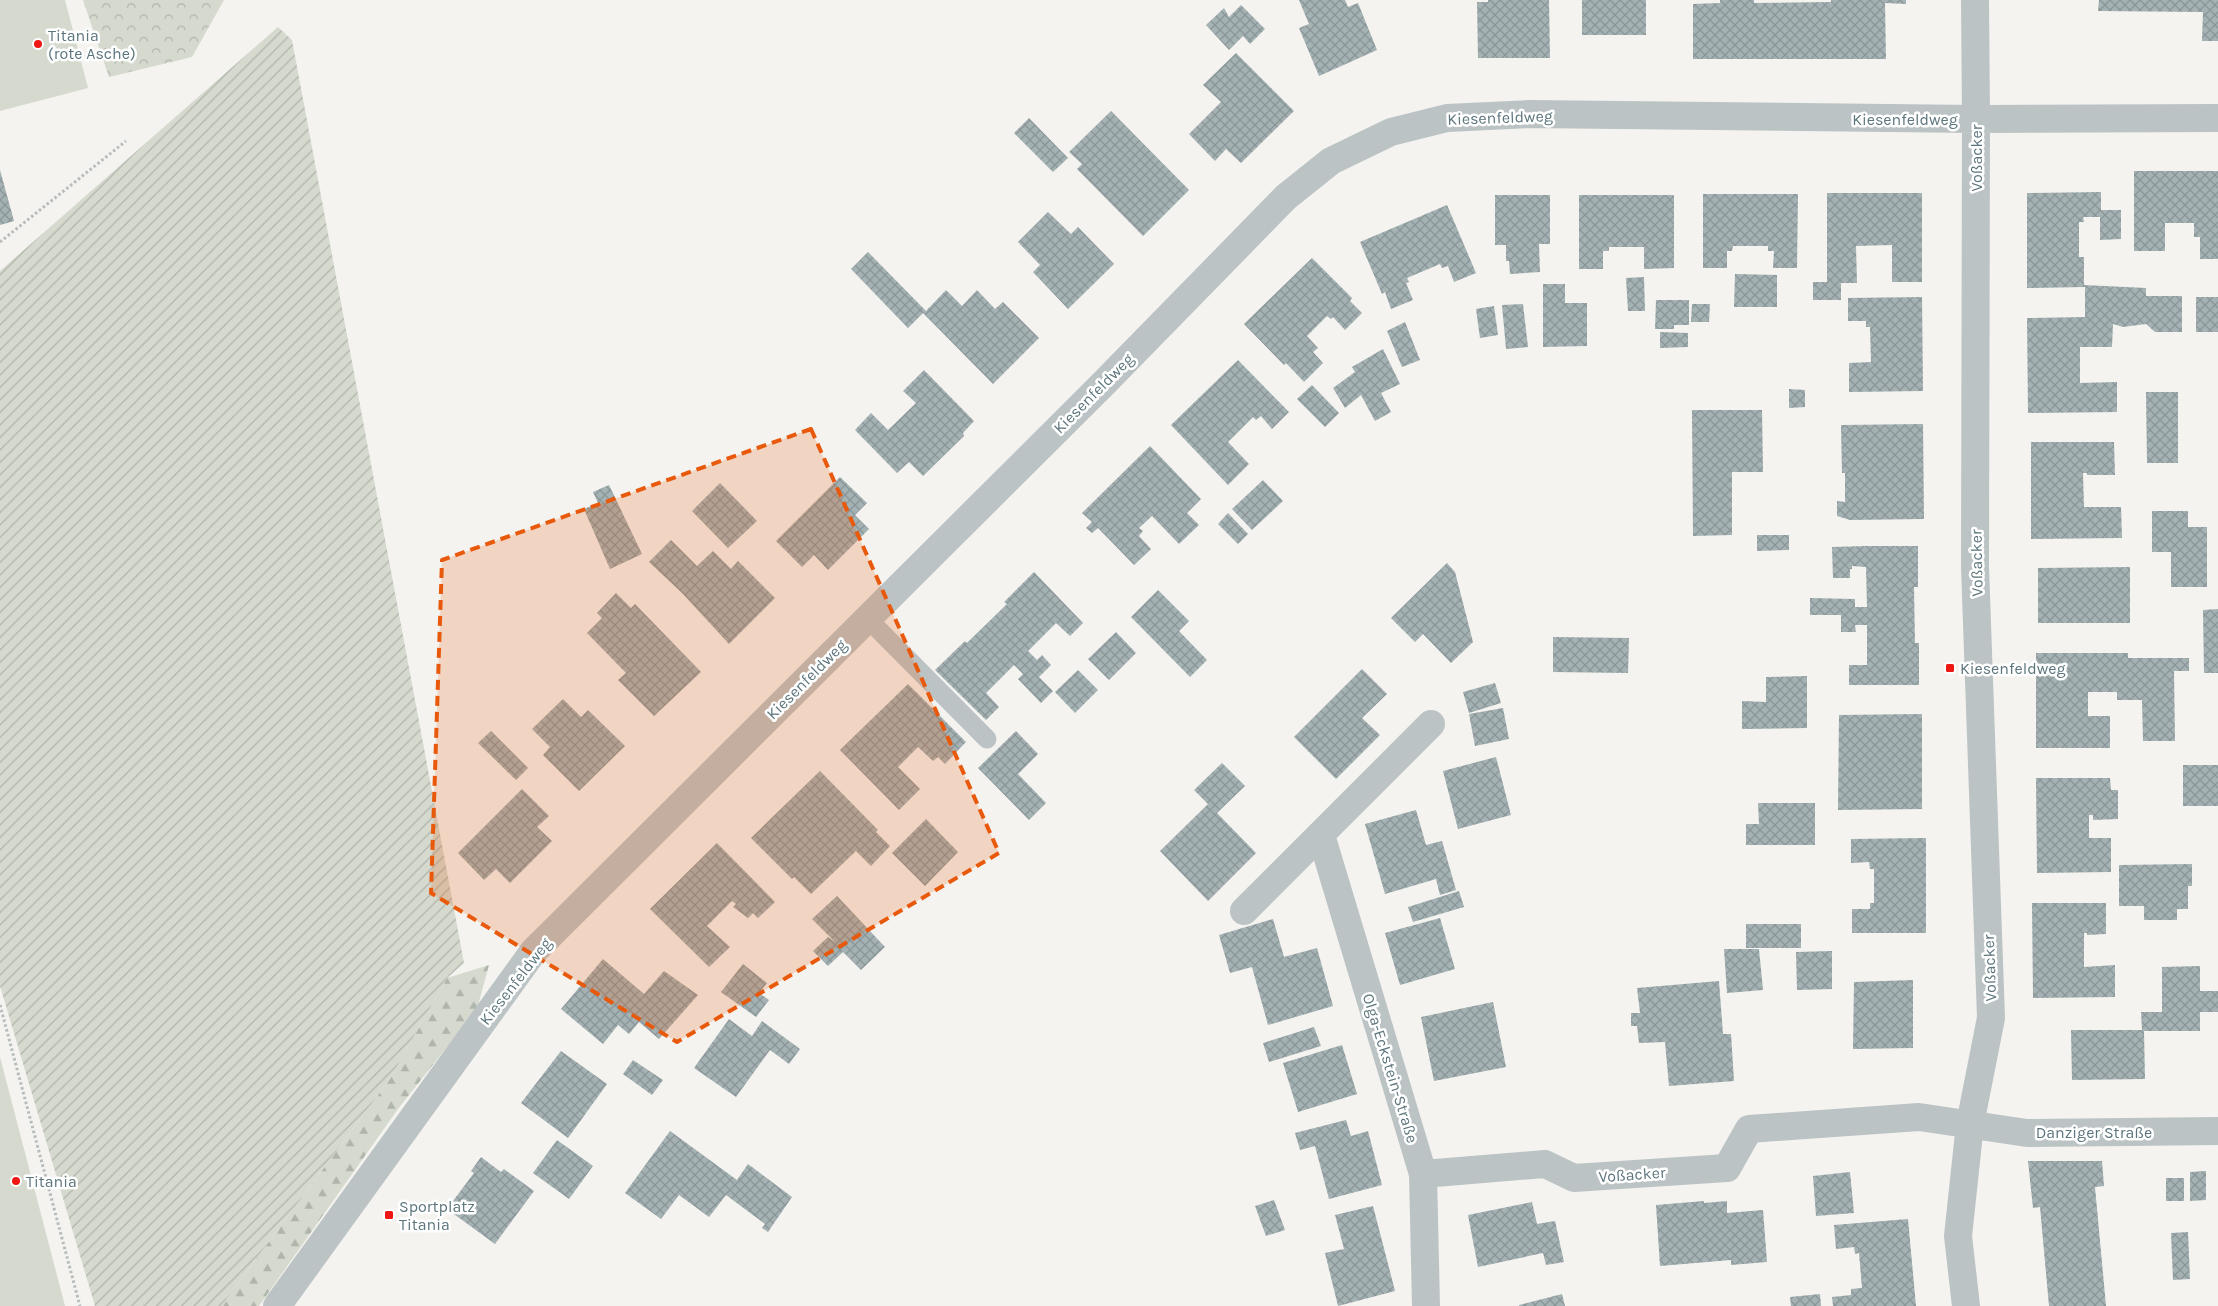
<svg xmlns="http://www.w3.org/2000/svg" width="2218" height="1306" viewBox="0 0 2218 1306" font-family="Karla,sans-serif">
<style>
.forest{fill:url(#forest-firs)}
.park{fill:url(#park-crowns)}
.garden{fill:url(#garden-furrows)}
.pitch{fill:#d5d9ce}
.building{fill:url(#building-cross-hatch)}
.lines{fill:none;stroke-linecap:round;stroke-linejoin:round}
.path{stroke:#b6bbbc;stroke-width:3;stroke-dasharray:2.5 2.5;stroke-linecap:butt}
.service{stroke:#bcc3c5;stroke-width:19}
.minor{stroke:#bcc3c5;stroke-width:28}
.marked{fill:#e8590c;fill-opacity:0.2;stroke:#e8590c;stroke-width:4;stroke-dasharray:10 6;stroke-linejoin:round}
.poi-dot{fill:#ef1714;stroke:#fff;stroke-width:2}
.labels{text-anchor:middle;stroke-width:5;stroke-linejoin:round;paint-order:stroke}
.poi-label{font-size:16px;fill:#5d767d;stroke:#fff;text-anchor:start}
.street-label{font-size:16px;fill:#5d767d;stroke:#fff}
</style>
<defs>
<pattern id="forest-firs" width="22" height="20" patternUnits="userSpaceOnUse" patternTransform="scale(1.25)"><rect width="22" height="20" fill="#d5d9ce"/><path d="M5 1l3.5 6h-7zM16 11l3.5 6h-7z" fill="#b0b5ac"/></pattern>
<pattern id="park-crowns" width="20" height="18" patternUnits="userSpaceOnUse" patternTransform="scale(1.25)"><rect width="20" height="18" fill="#d5d9ce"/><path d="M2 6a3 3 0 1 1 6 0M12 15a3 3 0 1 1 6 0" fill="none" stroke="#b0b5ac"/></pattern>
<pattern id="garden-furrows" width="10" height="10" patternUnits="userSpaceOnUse" patternTransform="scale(1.25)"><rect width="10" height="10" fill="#d5d9ce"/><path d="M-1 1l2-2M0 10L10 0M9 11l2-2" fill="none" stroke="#b0b5ac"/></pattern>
<pattern id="building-cross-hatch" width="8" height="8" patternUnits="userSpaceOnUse" patternTransform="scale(1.25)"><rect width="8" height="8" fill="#a5b2b4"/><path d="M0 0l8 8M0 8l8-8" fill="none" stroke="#8a9598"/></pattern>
</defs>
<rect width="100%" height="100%" fill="#f4f3ef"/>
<path class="forest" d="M489 965 477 1009 398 1109 259 1306H221L390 1079 447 978Z"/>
<path class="park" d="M83 0H224L192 57 109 77Z"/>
<path class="garden" d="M278 27 292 40 464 963 447 978 390 1079 221 1306H95L0 986V271Z"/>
<path class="pitch" d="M0 0H65L88 88 0 111Z
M0 1057 65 1306H0Z"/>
<path class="building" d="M1299 0H1345L1348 7 1358 3 1377 50 1319 76 1299 28 1309 24Z
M1488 0H1549L1550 58H1478L1477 2H1488Z
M1582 0H1646V35H1582Z
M1720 0H1754V3L1831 2V0H1906V4L1885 3 1886 59H1693V4L1720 3Z
M2099 0H2218V41H2202L2203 12 2098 11Z
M1241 5 1265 29 1250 44 1243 36 1229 50 1206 25 1224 8 1229 17Z
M1236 53 1294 111 1241 163 1226 149 1215 161 1189 134 1221 102 1203 85Z
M1111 111 1189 190 1143 236 1077 169 1082 164 1069 152Z
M1029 118 1068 158 1053 172 1014 133Z
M0 170 14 221 0 225Z
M2134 171H2218V259H2200V237H2194V223H2165V251H2134Z
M2101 192V210H2121V239L2100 240V217H2083L2084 222H2079V257H2084V285L2146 288V296H2182V332H2155L2146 324 2123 327 2113 324 2112 347H2080V383L2117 382V412L2028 413 2027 318 2085 317V287L2027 288V193Z
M1827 193H1922V282H1892V245L1856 246 1857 283H1841V300H1813V282H1827Z
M1703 194H1798L1797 268H1773L1774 251H1768V246H1733L1732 251H1727V268H1703Z
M1495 195H1550V244H1539L1540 272 1510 274 1509 261H1506V245H1495Z
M1579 195H1674V268L1644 269V247H1609V251H1603V269H1579Z
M1447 205 1476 273 1454 282 1448 266 1442 268 1440 264 1407 278 1409 282 1406 283 1413 300 1391 309 1385 292 1382 294 1360 242Z
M1048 212 1071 234 1078 227 1114 264 1068 309 1033 272 1040 265 1018 242Z
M868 252 926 311 946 290 962 306 977 290 995 309 1003 302 1039 338 993 384 923 313 908 328 851 269Z
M1312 258 1352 298 1350 301 1362 313 1345 330 1333 317 1331 319 1327 316 1307 336 1318 348 1313 352 1323 363 1304 382 1286 363 1284 365 1244 324Z
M1735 274 1777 275V307H1734Z
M1644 277 1645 311H1628L1626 278Z
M1543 284H1565V303H1587V346L1543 347Z
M1922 297 1923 391 1849 392V363L1871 362 1870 327H1866V321H1848V298Z
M2196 297H2218V332H2196Z
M1656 300H1689V325H1674V329H1655Z
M1523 304 1528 347 1506 349 1502 305Z
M1692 304H1710L1709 322H1691Z
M1494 306 1498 335 1480 338 1476 309Z
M1405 322 1420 360 1402 367 1387 331Z
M1660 332 1688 333V347L1660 348Z
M1383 349 1400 384 1381 393 1391 412 1375 421 1361 395 1345 408 1333 388 1355 372 1352 367Z
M1238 360 1289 412 1272 429 1261 416 1256 420 1253 417 1228 442 1249 464 1228 485 1171 425Z
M924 370 974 421 963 433 964 436 923 476 909 462 897 473 855 430 871 413 888 430 916 403 903 391Z
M1312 385 1339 413 1325 427 1297 399Z
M1789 389 1805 390V407L1789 408Z
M2146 392H2178V463H2147Z
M1692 410H1762L1763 472H1732V535L1693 536Z
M1923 424 1924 519 1850 520 1837 516V501L1845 502V473H1842L1841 425Z
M2031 442H2114L2115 475H2087V473H2083L2084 507H2121L2122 538 2031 539Z
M1150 446 1201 499 1187 513 1199 525 1179 544 1152 516 1139 528 1143 531 1139 536 1151 549 1134 565 1098 528 1092 533 1086 528 1092 522 1082 513Z
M840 477 867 503 855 515 869 529 828 570 814 555 802 567 776 541Z
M1263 480 1283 501 1252 530 1232 509Z
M720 483 757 521 728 548 692 511Z
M609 485 642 554 610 569 584 509 598 503 593 492Z
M2152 511H2188V527H2207V587H2171V552H2152Z
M1228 513 1248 534 1238 544 1218 524Z
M1757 535H1789V550L1757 551Z
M671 540 697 566 713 551 731 569 738 561 775 598 729 644 682 593 649 562Z
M1866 546H1918V587H1914L1915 643H1919V685H1849V665H1867V625H1855L1856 632H1841V615H1810V598L1855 599V607H1867L1866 567 1852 566V569H1850V578H1833L1832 547Z
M1447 563 1455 572 1473 642 1451 663 1423 634 1415 642 1391 618Z
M2130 567V623H2038V568Z
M1034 572 1083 623 1070 636 1056 623 1028 651 1037 660 1042 655 1051 665 1039 677 1053 691 1041 703 1018 679 1023 674 1014 665 986 693 999 707 986 720 935 670 965 641 967 643 1007 604 1004 602Z
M1158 590 1189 621 1179 631 1207 660 1190 677 1131 617Z
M616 593 631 608 635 604 701 672 654 716 618 680 626 673 587 633 602 618 597 613Z
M2218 609V673H2204L2203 610Z
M1116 632 1136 653 1109 680 1088 659Z
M1553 637 1629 638 1628 673 1553 672Z
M2036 653H2128V658H2189V671H2174L2175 741H2143L2142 700H2117V692H2088V716H2110V748H2036Z
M1362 669 1387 694 1362 718 1380 735 1336 779 1294 737Z
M1078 670 1098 690 1075 713 1055 692Z
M1807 676V728L1742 729V701L1766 702V677Z
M1495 683 1501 703 1469 713 1463 692Z
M908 684 966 742 945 764 938 757 933 761 918 747 898 767 920 789 899 810 840 750Z
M563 699 581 717 588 710 625 746 579 791 543 755 550 747 532 729Z
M1503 708 1509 739 1475 746 1469 714Z
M1922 714V809L1838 810 1839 715Z
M491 731 528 768 516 780 478 743Z
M1016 731 1038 754 1018 774 1046 803 1029 820 978 768Z
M1496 757 1511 815 1458 829 1443 771Z
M1222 763 1245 786 1217 813 1256 853 1208 901 1160 851 1208 804 1194 790Z
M2183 765H2218V806H2183Z
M820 771 878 830 876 832 890 846 871 866 856 851 811 894 794 877 792 879 751 838Z
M2036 778H2110L2111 790H2118V819L2093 820V815H2089V838H2111V872L2037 873Z
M522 789 549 816 537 827 552 841 510 883 496 869 484 880 458 853Z
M1758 803H1815V845H1746V824H1759Z
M1416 810 1426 845 1442 841 1456 890 1440 895 1436 879 1385 894 1365 824Z
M926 819 958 852 925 886 892 853Z
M1926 838V933H1852V909H1870V903H1874V869H1870L1869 862 1851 863V839Z
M717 843 775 902 758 918 753 913 748 918 733 907 736 904 732 901 707 926 730 947 709 967 650 909Z
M2192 864V886H2188V909H2177V920H2144V906H2119V865Z
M1459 891 1464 907 1413 922 1408 907Z
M837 896 885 947 861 970 843 952 828 966 813 951 828 937 835 942 812 919Z
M2032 903H2106V934L2087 935V933H2084V967L2115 965V997L2033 998Z
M1440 918 1455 969 1400 985 1385 933Z
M1273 919 1284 957 1317 948 1333 1006 1268 1025 1252 967 1230 973 1219 935Z
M1746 924H1801V948H1746Z
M1724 949H1759L1763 990 1727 993Z
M1832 951V989L1797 990 1796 952Z
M603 959 644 994 664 971 698 995 659 1039 639 1022 629 1034 618 1025 603 1044 561 1009Z
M743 964 767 983 759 993 769 1000 756 1017 721 992Z
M2200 966V991H2218V1012H2200V1031H2144L2145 1079 2072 1080 2071 1030H2142L2141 1012H2162V967Z
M1913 980V1048L1853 1049 1854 982Z
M1719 981 1723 1034H1731L1734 1081 1669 1086 1665 1042 1639 1043 1637 1026H1631V1013H1640L1637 988Z
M1493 1002 1506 1067 1434 1081 1421 1017Z
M729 1019 752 1036 762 1021 800 1049 789 1064 770 1050 736 1097 694 1068Z
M1314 1027 1321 1046 1269 1062 1263 1043Z
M1342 1045 1357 1094 1298 1112 1283 1063Z
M561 1051 607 1084 568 1138 521 1103Z
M633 1060 663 1080 652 1095 623 1074Z
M1346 1120 1351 1136 1368 1131 1382 1185 1329 1199 1315 1146 1300 1150 1295 1133Z
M670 1131 737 1180 748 1164 792 1197 768 1232 762 1228 765 1224 726 1195 709 1217 679 1195 661 1219 625 1193Z
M557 1140 593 1166 569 1199 533 1173Z
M481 1157 501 1172 504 1169 534 1191 495 1244 447 1209 474 1173 471 1171Z
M2028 1161H2102L2104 1186 2095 1187 2106 1306H2049L2040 1207 2033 1208Z
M2206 1171V1200L2190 1201V1172Z
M1850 1172 1854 1213 1816 1216 1813 1176Z
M2166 1178H2184V1201H2166Z
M1274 1200 1285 1230 1266 1236 1255 1206Z
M1704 1201V1203L1727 1201V1213L1763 1210 1767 1262 1731 1265V1260L1660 1266 1656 1205Z
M1532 1202 1537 1224 1555 1221 1564 1262 1546 1265 1543 1253 1478 1267 1468 1215Z
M1373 1206 1395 1291 1338 1306 1325 1253 1344 1249 1335 1215Z
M1908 1219 1916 1306H1833L1832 1297 1851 1295V1289L1862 1288 1859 1253 1855 1254 1854 1247 1836 1249 1834 1225Z
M2188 1232 2190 1279 2173 1280 2171 1233Z
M1562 1294 1565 1306H1519V1305Z
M1820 1294 1821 1306H1791L1790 1297Z"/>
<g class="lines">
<path class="path" d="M0 242 126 141
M0 1005 80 1306"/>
<path class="service" d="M867 618 987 739"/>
<path class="minor" d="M1321 835 1423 1174 1426 1306
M1244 911 1431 724
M1423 1174 1545 1164 1574 1178 1727 1168 1749 1129 1919 1117 2027 1133 2218 1131
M277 1306 533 952 1105 382 1286 197 1331 161 1391 132 1447 118 1529 114 1976 119 2218 118
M1966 1306 1958 1236 1970 1124 1991 1018 1975 567 1976 119 1975 0"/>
</g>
<path class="marked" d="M811 429 999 853 677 1042 431 893 442 560Z"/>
<g class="poi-dot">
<circle cx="38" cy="44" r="5"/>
<rect x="1945" y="663" width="10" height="10" rx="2.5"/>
<circle cx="16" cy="1181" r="5"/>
<rect x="384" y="1210" width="10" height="10" rx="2.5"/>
</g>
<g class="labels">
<g class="poi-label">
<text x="48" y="41">Titania<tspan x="48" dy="18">(rote Asche)</tspan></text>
<text x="1960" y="674">Kiesenfeldweg</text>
<text x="26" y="1187">Titania</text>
<text x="399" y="1212">Sportplatz<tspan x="399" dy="18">Titania</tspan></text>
</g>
<g class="street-label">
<text transform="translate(1500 117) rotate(-2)" y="6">Kiesenfeldweg</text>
<text x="1905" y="125">Kiesenfeldweg</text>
<text transform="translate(1976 158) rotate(-90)" y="6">Voßacker</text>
<text transform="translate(1093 393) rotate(-45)" y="6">Kiesenfeldweg</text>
<text transform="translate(1976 563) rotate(-91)" y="6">Voßacker</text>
<text transform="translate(806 679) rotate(-45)" y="6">Kiesenfeldweg</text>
<text transform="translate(1989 968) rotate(-92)" y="6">Voßacker</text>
<text transform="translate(515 981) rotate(-52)" y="6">Kiesenfeldweg</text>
<text transform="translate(1391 1068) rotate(73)" y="6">Olga-Eckstein-Straße</text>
<text x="2094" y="1138">Danziger Straße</text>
<text transform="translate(1632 1174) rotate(-4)" y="6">Voßacker</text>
</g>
</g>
</svg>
